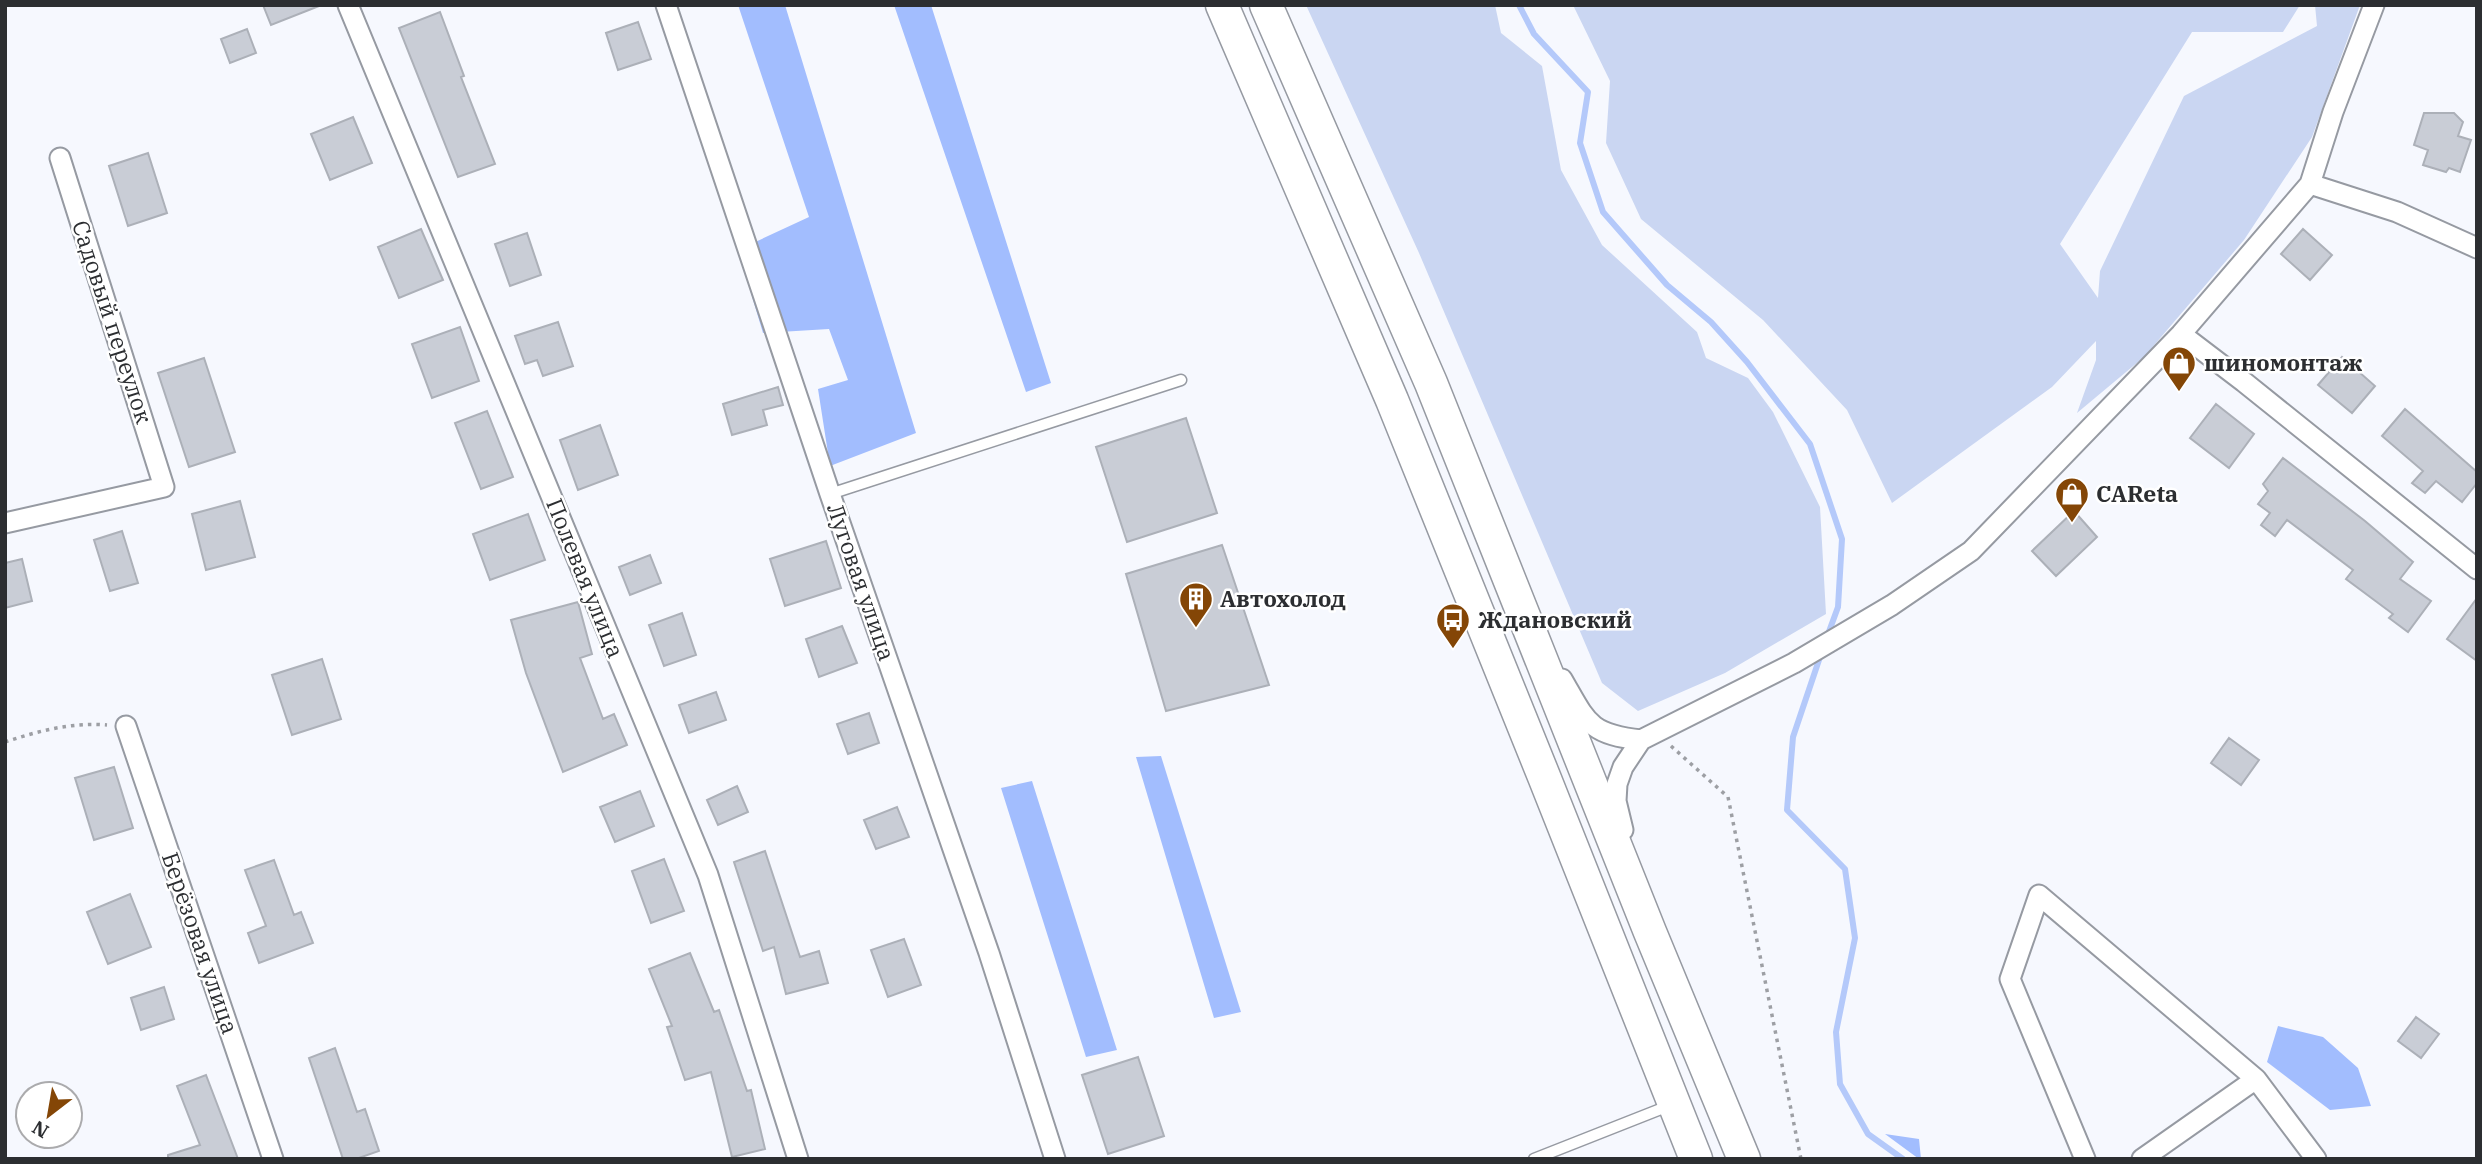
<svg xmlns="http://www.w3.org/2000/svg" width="2482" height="1164" viewBox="0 0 2482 1164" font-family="'IBM Plex Serif',serif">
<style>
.green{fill:#cad6f2}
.forest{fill:#a2bdfe}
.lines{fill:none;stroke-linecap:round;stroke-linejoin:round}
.stream{stroke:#b4c9fa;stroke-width:6}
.building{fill:#c9cdd6;stroke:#acb0b8;stroke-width:2}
.lane-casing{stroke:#969aa2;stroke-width:13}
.street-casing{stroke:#969aa2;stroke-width:23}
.primary-casing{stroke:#969aa2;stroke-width:35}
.path{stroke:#9d9fa4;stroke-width:3.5;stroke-dasharray:3.5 5;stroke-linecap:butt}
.lane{stroke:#fff;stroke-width:10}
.street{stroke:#fff;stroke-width:19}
.primary{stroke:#fff;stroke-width:32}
.labels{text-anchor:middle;stroke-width:5;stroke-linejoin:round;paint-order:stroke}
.street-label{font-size:23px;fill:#2c2e31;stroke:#fff}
.poi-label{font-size:23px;font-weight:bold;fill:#2c2e31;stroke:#fff;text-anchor:start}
</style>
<rect width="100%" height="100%" fill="#f6f8fe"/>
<path class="green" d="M1306 5H1495L1501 33 1542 66 1561 170 1602 245 1697 332 1706 358 1748 378 1773 412 1820 507 1826 614 1725 673 1638 711 1602 683 1419 253Z
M1573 5H2300L2283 32H2192L2060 244 2098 298 2100 271 2184 96 2317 26 2315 5H2360L2312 137 2244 240 2144 357 2077 413 2096 360V341L2052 387 1892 503 1847 410 1763 320 1641 219 1606 143 1610 81Z"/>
<path class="forest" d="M738 5H785L916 433 830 466 818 389 848 380 829 329 763 333 738 250 809 217Z
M894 5H931L1051 383 1026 392Z
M1161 756 1241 1012 1214 1018 1136 757Z
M1032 781 1117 1050 1086 1057 1001 788Z
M2278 1026 2323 1037 2358 1068 2371 1106 2330 1110 2267 1062Z
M1885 1134 1919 1139 1921 1159H1919Z"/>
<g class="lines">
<path class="stream" d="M1519 5 1534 34 1588 92 1580 143 1603 212 1667 285 1711 322 1747 362 1810 444 1842 539 1838 607 1827 637
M1822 651 1793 737 1787 810 1845 869 1855 938 1836 1032 1840 1084 1868 1134 1903 1159"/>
</g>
<path class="building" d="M263 5H319V6L271 25Z
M440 12 464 76 461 77 495 164 458 177 399 28Z
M638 22 651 59 618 70 606 33Z
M247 29 256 53 230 63 221 39Z
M2424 113H2454L2463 122 2458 136 2471 140 2460 172 2449 168 2446 172 2423 165 2428 150 2414 145Z
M353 117 372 163 330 180 311 134Z
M148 153 167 213 128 226 109 166Z
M421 229 443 280 399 298 378 247Z
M2303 229 2332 255 2310 280 2281 254Z
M527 233 541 275 510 286 495 244Z
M558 322 573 366 543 376 537 360 525 364 515 336Z
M460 327 479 381 432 398 412 344Z
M2342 357 2375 386 2352 413 2318 385Z
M204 358 235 452 189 467 158 373Z
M778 387 783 405 763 410 767 425 732 435 723 404Z
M2216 404 2254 434 2229 468 2190 438Z
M2405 409 2477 472V483L2462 502 2436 481 2425 493 2412 483 2423 471 2382 436Z
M487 411 513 477 481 489 455 423Z
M1186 418 1217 513 1127 542 1096 447Z
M600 425 618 475 578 490 560 440Z
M2283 458 2365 521 2413 562 2400 579 2431 601 2408 632 2389 618 2393 614 2346 579 2353 570 2287 520 2275 536 2261 525 2270 513 2258 504 2268 491 2263 484Z
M240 501 255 557 206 570 192 514Z
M2074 511 2097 537 2056 576 2032 551Z
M528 514 545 560 490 580 473 534Z
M122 531 138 583 110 591 94 540Z
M826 541 841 588 785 606 770 559Z
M1222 545 1269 685 1166 711 1126 574Z
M650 555 661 583 630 595 619 567Z
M22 559 32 601 5 608V563Z
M2477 598V661L2447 639Z
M578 602 592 654 580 658 603 719 614 714 627 745 563 772 526 673 511 620Z
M682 613 696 655 664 666 649 625Z
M842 626 857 663 819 677 806 639Z
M322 659 341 719 292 735 272 675Z
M716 692 726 720 689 733 679 705Z
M869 713 879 743 848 754 837 724Z
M2229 738 2259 760 2241 785 2211 763Z
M114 767 133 828 94 840 75 778Z
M737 786 748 812 718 825 707 800Z
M640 791 654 826 615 842 600 807Z
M897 807 909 837 876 849 864 820Z
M765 851 800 957 819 951 828 983 786 994 774 947 763 951 734 862Z
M664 859 684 911 651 923 632 871Z
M274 860 294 915 301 912 313 943 259 963 248 933 266 926 245 870Z
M130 894 151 947 108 964 87 912Z
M904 939 921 985 888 997 871 950Z
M690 953 714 1012 719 1010 747 1091 751 1090 765 1149 732 1157 711 1072 685 1080 667 1027 672 1026 649 969Z
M164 987 174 1019 141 1030 131 998Z
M2416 1017 2439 1034 2421 1058 2398 1041Z
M335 1048 357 1112 365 1109 379 1151 356 1159H343L309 1058Z
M1138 1057 1164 1136 1108 1154 1082 1075Z
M206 1075 238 1159H168V1155L200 1145 177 1086Z"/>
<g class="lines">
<g class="lane-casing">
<path id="lane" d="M830 494 1181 380
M1534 1159 1671 1105"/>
</g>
<g class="street-casing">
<path id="street" d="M348 5 708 875 798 1159
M666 5 830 494 989 953 1055 1159
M2310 184 2397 212 2477 248
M2181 334 2244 382 2477 569
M5 523 164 487 60 158
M1562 679C1587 722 1588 734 1641 740
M126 726 273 1159
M1623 830 1616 801 1617 784 1623 767 1641 740 1794 663 1892 605 1971 551 2181 334 2310 184 2333 112 2374 5
M2085 1159 2010 979 2039 895 2256 1079 2316 1159
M2142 1159 2256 1079"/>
</g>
<g class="primary-casing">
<path id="primary" d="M1222 5 1392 400 1545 779 1696 1159
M1266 5 1431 383 1650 932 1744 1159"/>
</g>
<path class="path" d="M5 742C38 731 72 722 107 725
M1671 746 1728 797 1801 1159"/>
<use href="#lane" class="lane"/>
<use href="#street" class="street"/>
<use href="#primary" class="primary"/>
</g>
<defs>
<g id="shop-pin" transform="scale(1.75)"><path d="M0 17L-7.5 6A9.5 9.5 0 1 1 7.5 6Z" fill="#844606" stroke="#fff"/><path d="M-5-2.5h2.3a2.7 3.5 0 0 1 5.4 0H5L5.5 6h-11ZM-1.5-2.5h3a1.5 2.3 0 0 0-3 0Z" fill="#fff"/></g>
<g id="building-pin" transform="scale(1.75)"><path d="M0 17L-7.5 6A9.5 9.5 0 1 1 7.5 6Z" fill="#844606" stroke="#fff"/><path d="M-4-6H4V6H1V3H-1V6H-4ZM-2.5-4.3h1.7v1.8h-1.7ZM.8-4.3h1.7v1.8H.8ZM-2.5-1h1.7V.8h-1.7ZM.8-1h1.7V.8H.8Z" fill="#fff"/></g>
<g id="bus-pin" transform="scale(1.75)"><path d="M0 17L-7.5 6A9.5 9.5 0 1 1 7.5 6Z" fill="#844606" stroke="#fff"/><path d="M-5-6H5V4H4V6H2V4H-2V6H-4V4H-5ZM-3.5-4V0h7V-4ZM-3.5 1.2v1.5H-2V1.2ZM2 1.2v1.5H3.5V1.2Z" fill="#fff"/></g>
</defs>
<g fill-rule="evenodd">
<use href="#shop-pin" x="2179" y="363"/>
<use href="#shop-pin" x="2072" y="494"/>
<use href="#building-pin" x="1196" y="599"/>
<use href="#bus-pin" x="1453" y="620"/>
</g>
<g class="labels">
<g class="street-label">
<text transform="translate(112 322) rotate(72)" y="8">Садовый переулок</text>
<text transform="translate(585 578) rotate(68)" y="8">Полевая улица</text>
<text transform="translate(861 582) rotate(71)" y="8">Луговая улица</text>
<text transform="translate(200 943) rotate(71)" y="8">Берёзовая улица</text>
</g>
<g class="poi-label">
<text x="2204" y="371">шиномонтаж</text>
<text x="2096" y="502">CAReta</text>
<text x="1220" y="607">Автохолод</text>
<text x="1478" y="628">Ждановский</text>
</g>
</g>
<rect width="2482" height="1164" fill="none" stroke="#2c2e31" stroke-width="14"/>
<g transform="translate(49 1115) rotate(211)"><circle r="33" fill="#ffffff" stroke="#ababad" stroke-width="2"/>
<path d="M0-5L12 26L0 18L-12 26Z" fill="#844606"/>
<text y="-10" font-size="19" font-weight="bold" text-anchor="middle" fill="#2c2e31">N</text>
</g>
</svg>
